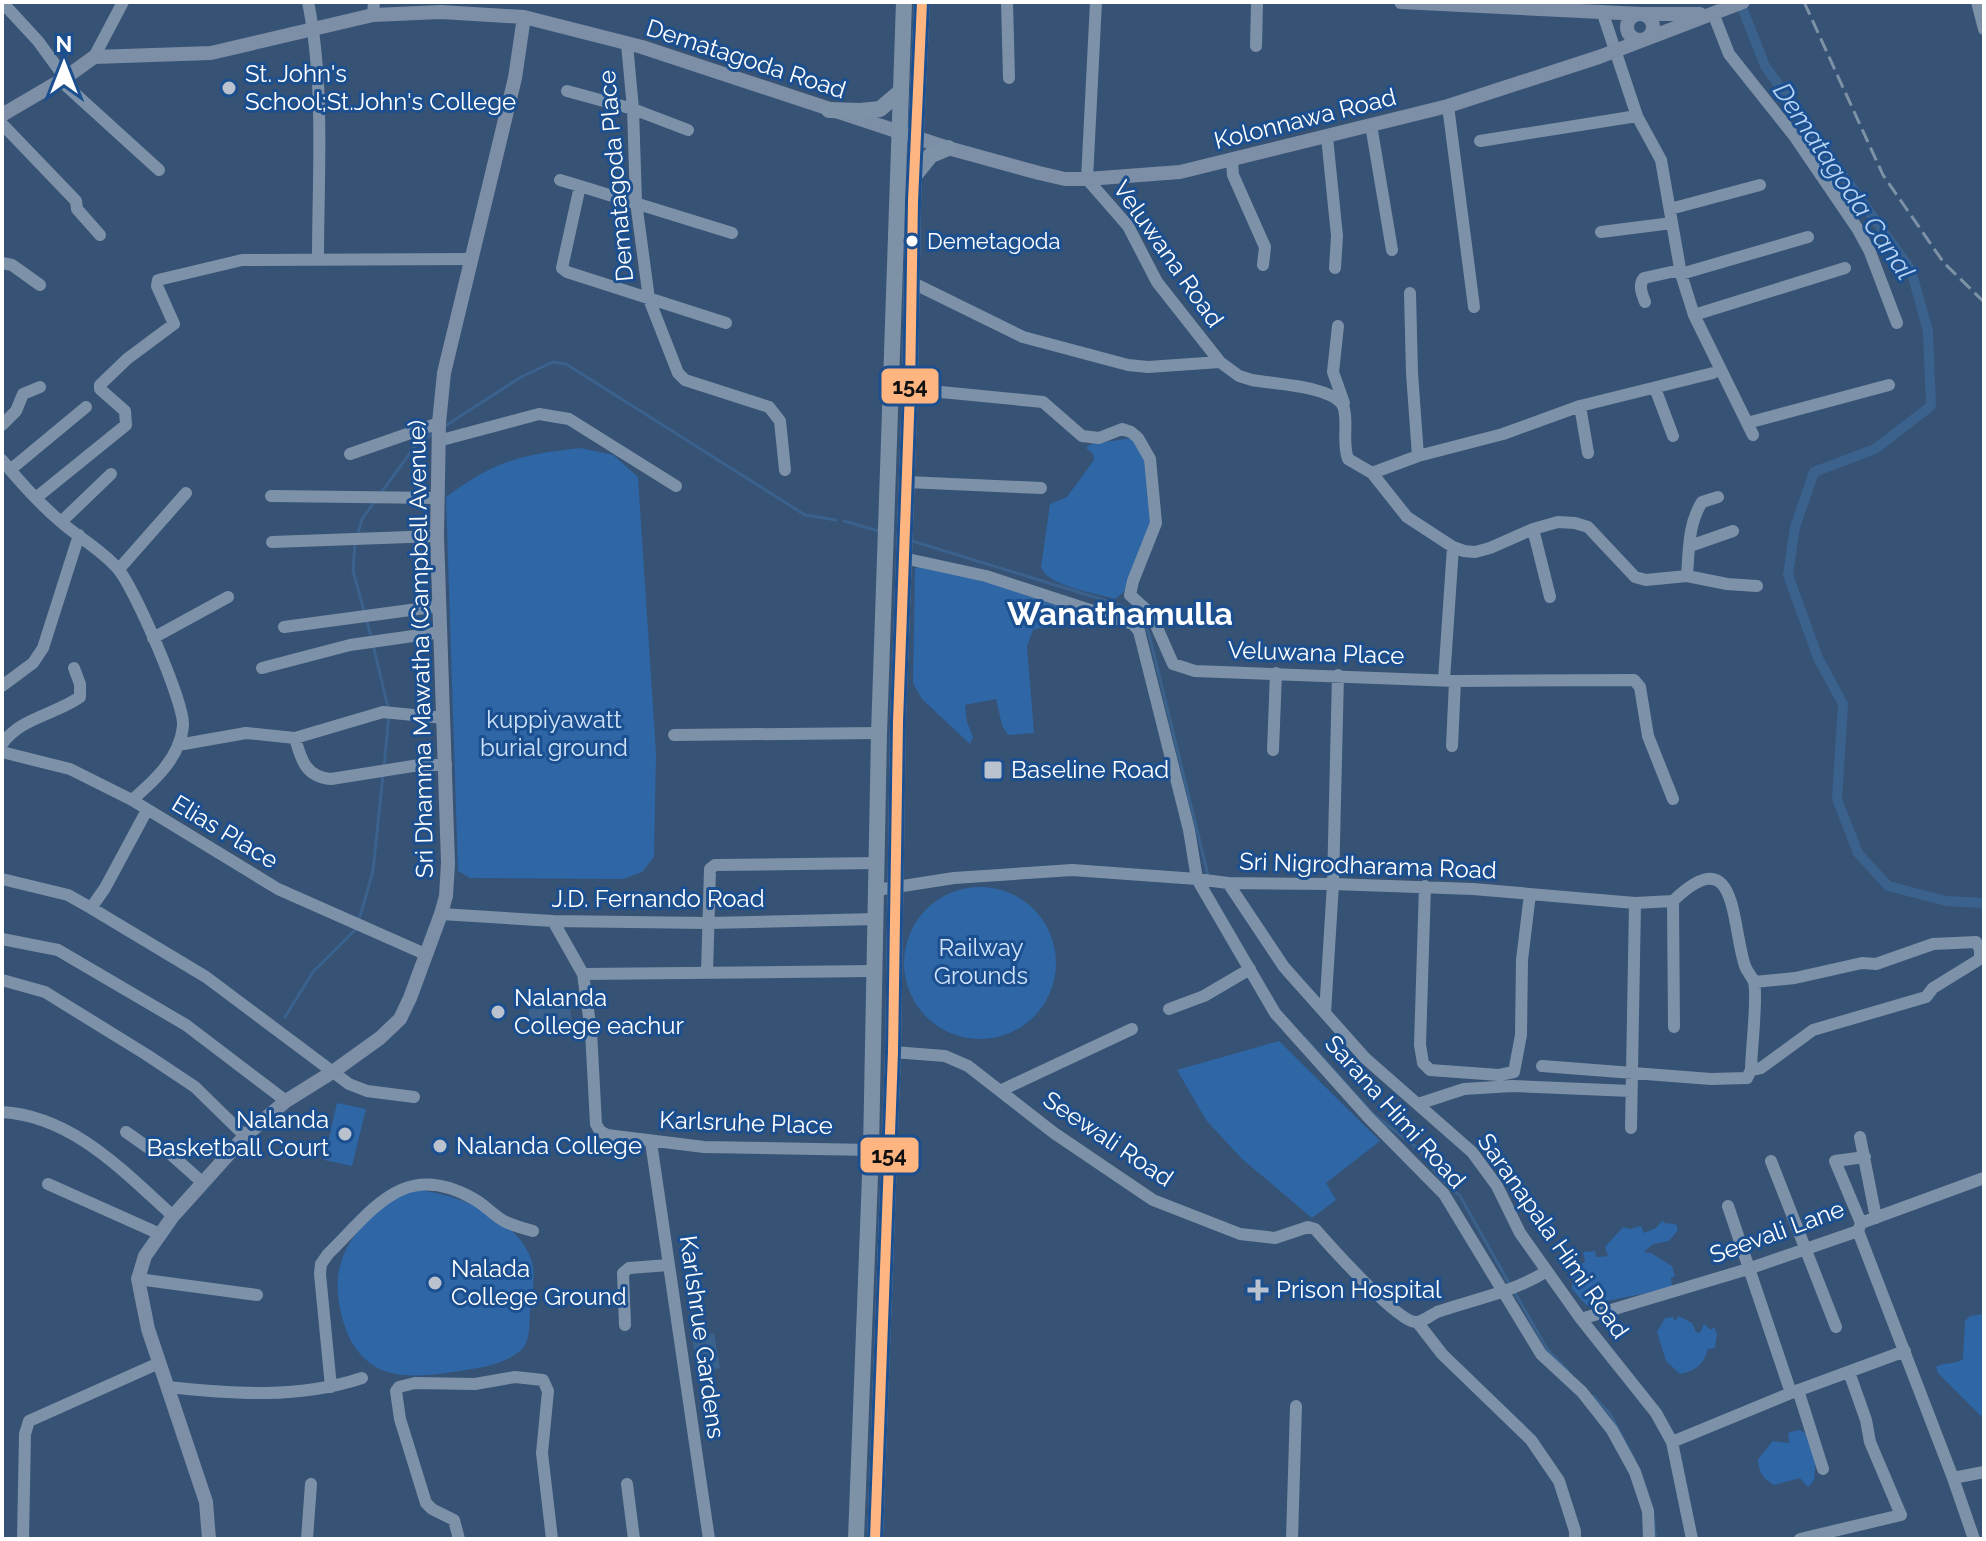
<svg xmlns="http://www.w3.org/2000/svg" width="1986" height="1541" viewBox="0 0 1986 1541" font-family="Raleway,sans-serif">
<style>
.green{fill:#2f66a5}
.water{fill:#3b618d}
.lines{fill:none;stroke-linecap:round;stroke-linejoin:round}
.stream{stroke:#3b618d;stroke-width:3}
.canal{stroke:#3b618d;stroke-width:10}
.minor{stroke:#7d92a8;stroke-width:12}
.major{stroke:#7d8ea7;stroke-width:14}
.highway{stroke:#7e92a7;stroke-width:16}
.rail{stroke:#7e92a7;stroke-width:3;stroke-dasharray:14 6;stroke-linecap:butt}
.bus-1-casing{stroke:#1b4f8f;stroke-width:16}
.bus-1{stroke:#ffb580;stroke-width:10}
.poi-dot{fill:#b9c2ce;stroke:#1b4f8f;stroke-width:3}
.bus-dot{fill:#fff;stroke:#1b4f8f;stroke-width:3}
.labels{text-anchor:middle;stroke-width:6;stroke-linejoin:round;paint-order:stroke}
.bus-label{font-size:22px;fill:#fff;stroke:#1b4f8f;text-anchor:start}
.street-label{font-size:24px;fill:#fff;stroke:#1b4f8f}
.poi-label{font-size:24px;fill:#fff;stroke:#1b4f8f;text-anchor:start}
.park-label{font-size:24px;fill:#cfe3fa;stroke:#1b4f8f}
.water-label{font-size:26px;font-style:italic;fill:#b5d3f5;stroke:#1b4f8f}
.district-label{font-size:32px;font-weight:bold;fill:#fff;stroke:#1b4f8f}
.line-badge{stroke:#1b4f8f;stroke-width:3}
.pale-badge-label{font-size:22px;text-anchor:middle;font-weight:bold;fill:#111}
</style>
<rect width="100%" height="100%" fill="#365274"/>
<path class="green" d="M1132 438 1148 464 1152 525 1124 592 1115 599C1096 593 1047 586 1041 567L1050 504 1067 497 1094 460 1093 454 1086 448 1091 444Z
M580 448 613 455 638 477 656 753 654 857 642 872 623 879 470 878 458 871 446 497C496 460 520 455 580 448Z
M920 565 1005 587 1073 612 1072 618 1033 630 1027 646 1034 733 1008 735 1002 725 996 699 965 705 967 722 973 737 970 744 922 699 913 683 915 569Z
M904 963a76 76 0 1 1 152 0a76 76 0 1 1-152 0Z
M1279 1041 1380 1141 1326 1183 1336 1200 1312 1218 1242 1159 1206 1120 1177 1070Z
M337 1103 366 1109 352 1166 324 1160Z
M420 1190C460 1196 512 1215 530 1256 537 1272 532 1293 530 1310 529 1323 531 1341 521 1350 503 1366 476 1368 453 1372 433 1375 406 1378 387 1372 364 1364 351 1346 344 1324 329 1277 340 1243 378 1211 383 1206 390 1199 396 1196 403 1192 412 1191 420 1190Z
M1663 1220 1664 1223 1676 1224 1678 1230 1669 1241 1653 1244 1644 1252 1651 1253 1672 1266 1675 1276 1671 1278 1672 1288 1586 1305 1572 1289 1573 1270 1585 1262 1583 1252 1595 1251 1596 1257 1608 1256 1605 1247 1623 1227 1630 1229 1641 1226 1644 1233 1656 1228Z
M1984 1314V1417H1982L1938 1373 1936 1367C1944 1361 1954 1366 1963 1359L1965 1321 1970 1316Z
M1679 1316 1692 1323 1696 1332 1700 1333 1704 1324 1711 1330 1714 1327 1717 1334 1715 1348 1708 1349C1703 1365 1697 1370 1680 1374L1666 1361 1657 1332 1665 1318 1673 1317 1675 1321Z
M1798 1430 1804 1432 1817 1451 1814 1480 1808 1487 1800 1478 1774 1485C1762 1478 1759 1472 1758 1459L1773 1441 1789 1443 1788 1433Z"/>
<path class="water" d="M570 1000 572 1027 530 1030 528 1002Z
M714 1333 720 1368 698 1372 692 1337Z"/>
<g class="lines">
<path class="stream" d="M445 426 521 377 553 362 566 364 805 515 836 520
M380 494 416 445 435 432
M844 521 879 531
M357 536 362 519 375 501
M909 540 1117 604 1140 615 1149 634 1208 875
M355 543 353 571 365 614
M367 621 371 637
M373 645 388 707
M384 767 389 715
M359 920 373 871 383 774
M285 1017 313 972 357 928
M1305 1038 1373 1114 1420 1150 1439 1177 1460 1196 1510 1285
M1514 1291 1547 1349 1568 1371
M1593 1396 1610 1414 1634 1459
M1653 1516 1656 1539"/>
<path class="canal" d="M1740 2 1765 66 1911 270 1928 331 1931 406 1875 449 1814 472 1795 527 1788 575 1818 658 1843 704 1837 799 1858 853 1888 886 1946 901 1984 903"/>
<path class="minor" d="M2 2 38 41 65 78
M308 2C325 85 318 174 318 258
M1007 2 1009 78
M1096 2 1087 179 1128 226 1157 282 1220 362 1239 376 1252 380C1272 384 1339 386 1344 409 1348 425 1342 443 1348 459L1372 473 1407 517 1453 547 1464 551 1475 552 1490 548 1533 529 1558 522 1575 523 1588 527 1635 577 1646 580 1687 576 1727 584 1757 586
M1977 2 1984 29
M1602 11 1637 116 1661 160 1681 274 1694 315 1753 435
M1713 13 1729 54 1795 137 1857 228 1870 252 1897 323
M373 15 374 2
M627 44 633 109 636 202 649 299 678 373 685 380 769 407 780 421 785 470
M1256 46 1257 2
M94 57 123 2
M61 81 159 170
M567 91 633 109 688 130
M1448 106 1474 307
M2 124 76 201 77 209 100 235
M1371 125 1392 250
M1327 137 1337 236 1335 268
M1480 141 1637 116
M1232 161 1233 175 1265 247 1263 265
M560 180 580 186
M1670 209 1760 185
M1601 232 1672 223
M2 263 12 265 40 285
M1681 274 1808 237
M911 282 1023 337 1128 365 1148 367 1220 362
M1410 293 1412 373 1418 456
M1645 302C1642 294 1638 285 1644 278L1680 270
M1694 315 1845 268
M726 323 567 272 562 268 580 186 732 233
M1338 326 1333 372 1344 403
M1655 388 1673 436
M910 389 1043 402 1082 436 1099 438 1122 429 1131 432 1138 438 1150 459 1156 523 1133 581 1130 595 1151 614 1173 664 1195 671 1455 681 1634 680 1640 687 1648 736 1673 799
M1580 406 1588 453
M1747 423 1889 385
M2 425 16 411 23 394 40 387
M438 441 539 414 569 419 676 486
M350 454 439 423
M2 460C19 481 40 504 61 522 79 538 102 550 118 569 134 587 185 704 183 726 180 758 154 781 132 800
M10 470 86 407
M1372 473 1418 456 1503 434 1580 406 1713 373
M907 482 1041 488
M271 496 438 498
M37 497 126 425 125 411 100 389V385L127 359 174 324 157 286 158 280 242 260 472 259
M61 522 111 474
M1533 529 1550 597
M272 542 437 536
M1690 546 1733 531
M903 558 986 576 1133 624 1139 631 1189 830 1197 879 1275 1013 1369 1118 1444 1194 1541 1354 1582 1392 1612 1430 1635 1472 1648 1511 1649 1539
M119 569 186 493
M1687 576C1689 550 1688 524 1702 502L1718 497
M284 627 440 606
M153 638 228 597
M262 668 350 645 441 632
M1444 680 1453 547
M2 686 33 663 43 648 79 535
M674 735 879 733
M295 738 383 712 444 718
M2 744C20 718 54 715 80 697V684L74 668
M178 745 246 733 295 738C301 760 306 777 331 779L419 765H446
M1452 746 1455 681
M1273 750 1276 673
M2 752 70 769 132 800 278 889 425 954
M2 879 68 895 91 908 206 977 349 1084 367 1091 414 1097
M1228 883 1284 967 1325 1013 1365 1058 1472 1152 1497 1186 1520 1233 1581 1319 1656 1413 1672 1442 1692 1539
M1425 886 1420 1045 1423 1063 1430 1070 1499 1075 1514 1072 1521 1035 1522 960 1530 894
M877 890 954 878 1072 870 1197 879 1228 883 1333 884 1473 889 1635 903 1631 1128
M1673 901 1674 1027
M91 908 105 888 147 810
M441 914 553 921 708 923 876 919
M553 921 583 974 591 1031 596 1124 600 1131 607 1135 704 1147 871 1150
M2 939 58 950 186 1025 286 1101
M707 973 710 869 715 865 878 863
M583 974 873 971
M2 980 45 992 147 1055 195 1087 245 1136
M1169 1009 1204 996 1250 969
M1325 1013 1333 884 1338 675
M893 1052 945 1056 968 1066 1054 1133 1153 1200 1240 1234 1275 1238 1308 1227 1315 1229C1330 1246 1397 1321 1415 1322 1421 1323 1431 1315 1437 1312 1474 1299 1514 1292 1547 1271
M1542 1066 1711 1079 1747 1078 1751 1070C1751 1052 1758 996 1754 982 1752 976 1747 972 1745 966 1731 924 1738 838 1673 901L1635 903
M1751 1070 1761 1068 1813 1030 1926 997 1933 988 1980 959V949L1976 942 1933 944 1876 964 1862 963 1795 978 1754 982
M1002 1090 1132 1029
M1418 1104 1464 1089 1512 1086 1631 1091
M2 1112C73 1116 124 1172 173 1216
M126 1132 153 1151 166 1150 203 1183
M1860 1137 1876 1218
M651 1142 709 1539
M1771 1161 1836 1327
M48 1184 160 1234
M1728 1206 1791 1393
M1861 1223 1835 1161 1865 1157
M1858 1231 1953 1478 1974 1539
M138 1279 257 1295
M1581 1319 1748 1269 1858 1231 1861 1223 1984 1178
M1418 1323 1442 1354 1531 1440 1559 1481 1575 1531V1539
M625 1325 623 1273 629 1268 669 1265
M167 1387C233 1394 299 1399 362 1378
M331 1387 320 1274 321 1264 328 1254C374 1209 404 1159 474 1199 485 1205 493 1215 504 1221 513 1226 524 1228 533 1231
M1798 1390 1823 1469
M1672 1442 1791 1393 1905 1351
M1953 1478 1984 1472
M627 1484 634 1539
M23 1539 25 1434 29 1421 159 1363
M307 1539 311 1484
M459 1539 454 1520 432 1509 426 1503 400 1419 396 1391 399 1387 415 1383 475 1384 515 1377 543 1380 548 1391 542 1453 552 1539
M1292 1539 1296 1406
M1800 1539 1901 1515 1870 1442 1866 1420 1849 1372"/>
<path class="major" d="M1401 2 1641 14H1700
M1627 27a13 13 0 1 1 26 0a13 13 0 1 1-26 0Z
M2 115 65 78 94 57 211 53 373 15 441 12 524 17 642 47 948 148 1039 173 1065 179H1087L1180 172 1448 106 1599 57 1743 2
M209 1539 206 1502 148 1329 138 1279 145 1256 173 1216 245 1136 286 1101 334 1071 380 1038 400 1019 410 998 441 914 446 896 448 863 437 536 439 423 444 373 515 78 524 17"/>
<path class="highway" d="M829 110 860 111 880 109 900 92
M914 176 931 155 948 148
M856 1539 871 1150 879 733 904 2
M875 1539 893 1052 898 722 910 389 913 201 922 2"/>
<path class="rail" d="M1804 2 1883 175 1944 263 1984 302"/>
<g class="bus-1-casing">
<path id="bus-1" d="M875 1539 893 1052 898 722 910 389 913 201 922 2"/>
</g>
<use href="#bus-1" class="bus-1"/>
</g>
<g class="poi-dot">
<circle cx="229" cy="88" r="8"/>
<rect x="983" y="760" width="20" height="20" rx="4"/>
<circle cx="498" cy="1012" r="8"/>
<circle cx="345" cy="1134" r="8"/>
<circle cx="440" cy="1146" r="8"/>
<circle cx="435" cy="1283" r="8"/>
<path d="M1254 1278h8v8h8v8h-8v8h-8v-8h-8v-8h8z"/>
</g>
<circle class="bus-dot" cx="912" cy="241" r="7"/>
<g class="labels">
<g class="bus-label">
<text x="927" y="249">Demetagoda</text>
</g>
<g class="street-label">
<text transform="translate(746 59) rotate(18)" y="8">Dematagoda Road</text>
<text transform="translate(1305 119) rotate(-14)" y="8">Kolonnawa Road</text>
<text transform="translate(616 176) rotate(-95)" y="8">Dematagoda Place</text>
<text transform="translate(1168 254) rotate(55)" y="8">Veluwana Road</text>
<text transform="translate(421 649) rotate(-91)" y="8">Sri Dhamma Mawatha (Campbell Avenue)</text>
<text transform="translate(1316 653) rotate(2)" y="8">Veluwana Place</text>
<text transform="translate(225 832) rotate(31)" y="8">Elias Place</text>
<text transform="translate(1368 866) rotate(2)" y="8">Sri Nigrodharama Road</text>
<text x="658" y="907">J.D. Fernando Road</text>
<text transform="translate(1395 1112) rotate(48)" y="8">Sarana Himi Road</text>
<text transform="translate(746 1123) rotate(2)" y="8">Karlsruhe Place</text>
<text transform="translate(1108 1139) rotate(34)" y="8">Seewali Road</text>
<text transform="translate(1777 1232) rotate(-20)" y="8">Seevali Lane</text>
<text transform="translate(1553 1236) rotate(55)" y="8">Saranapala Himi Road</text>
<text transform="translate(702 1337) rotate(82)" y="8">Karlshrue Gardens</text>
</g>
<g class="poi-label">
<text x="245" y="82">St. John's<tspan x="245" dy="28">School;St.John's College</tspan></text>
<text x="1011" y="778">Baseline Road</text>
<text x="514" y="1006">Nalanda<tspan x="514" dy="28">College eachur</tspan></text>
<text x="329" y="1128" text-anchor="end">Nalanda<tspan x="329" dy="28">Basketball Court</tspan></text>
<text x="456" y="1154">Nalanda College</text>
<text x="451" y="1277">Nalada<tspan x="451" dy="28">College Ground</tspan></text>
<text x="1276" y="1298">Prison Hospital</text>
</g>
<g class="park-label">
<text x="554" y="728">kuppiyawatt<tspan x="554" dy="28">burial ground</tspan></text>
<text x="981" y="956">Railway<tspan x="981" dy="28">Grounds</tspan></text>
</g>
<g class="water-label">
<text transform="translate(1844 181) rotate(56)" y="9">Dematagoda Canal</text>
</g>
<g class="district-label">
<text x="1120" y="625">Wanathamulla</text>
</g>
</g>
<g class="line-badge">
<rect x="880" y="367" width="60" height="38" rx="8" fill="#ffb580"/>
<rect x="859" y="1136" width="61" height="38" rx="8" fill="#ffb580"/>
</g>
<g class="pale-badge-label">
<text x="910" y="394">154</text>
<text x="889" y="1163">154</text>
</g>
<rect width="1986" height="1541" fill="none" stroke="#ffffff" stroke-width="8"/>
<g transform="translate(64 64)" stroke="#1b4f8f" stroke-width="6" paint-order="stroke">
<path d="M0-6L14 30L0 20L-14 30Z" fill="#ffffff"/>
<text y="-12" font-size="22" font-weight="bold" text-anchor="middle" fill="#ffffff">N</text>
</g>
</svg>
